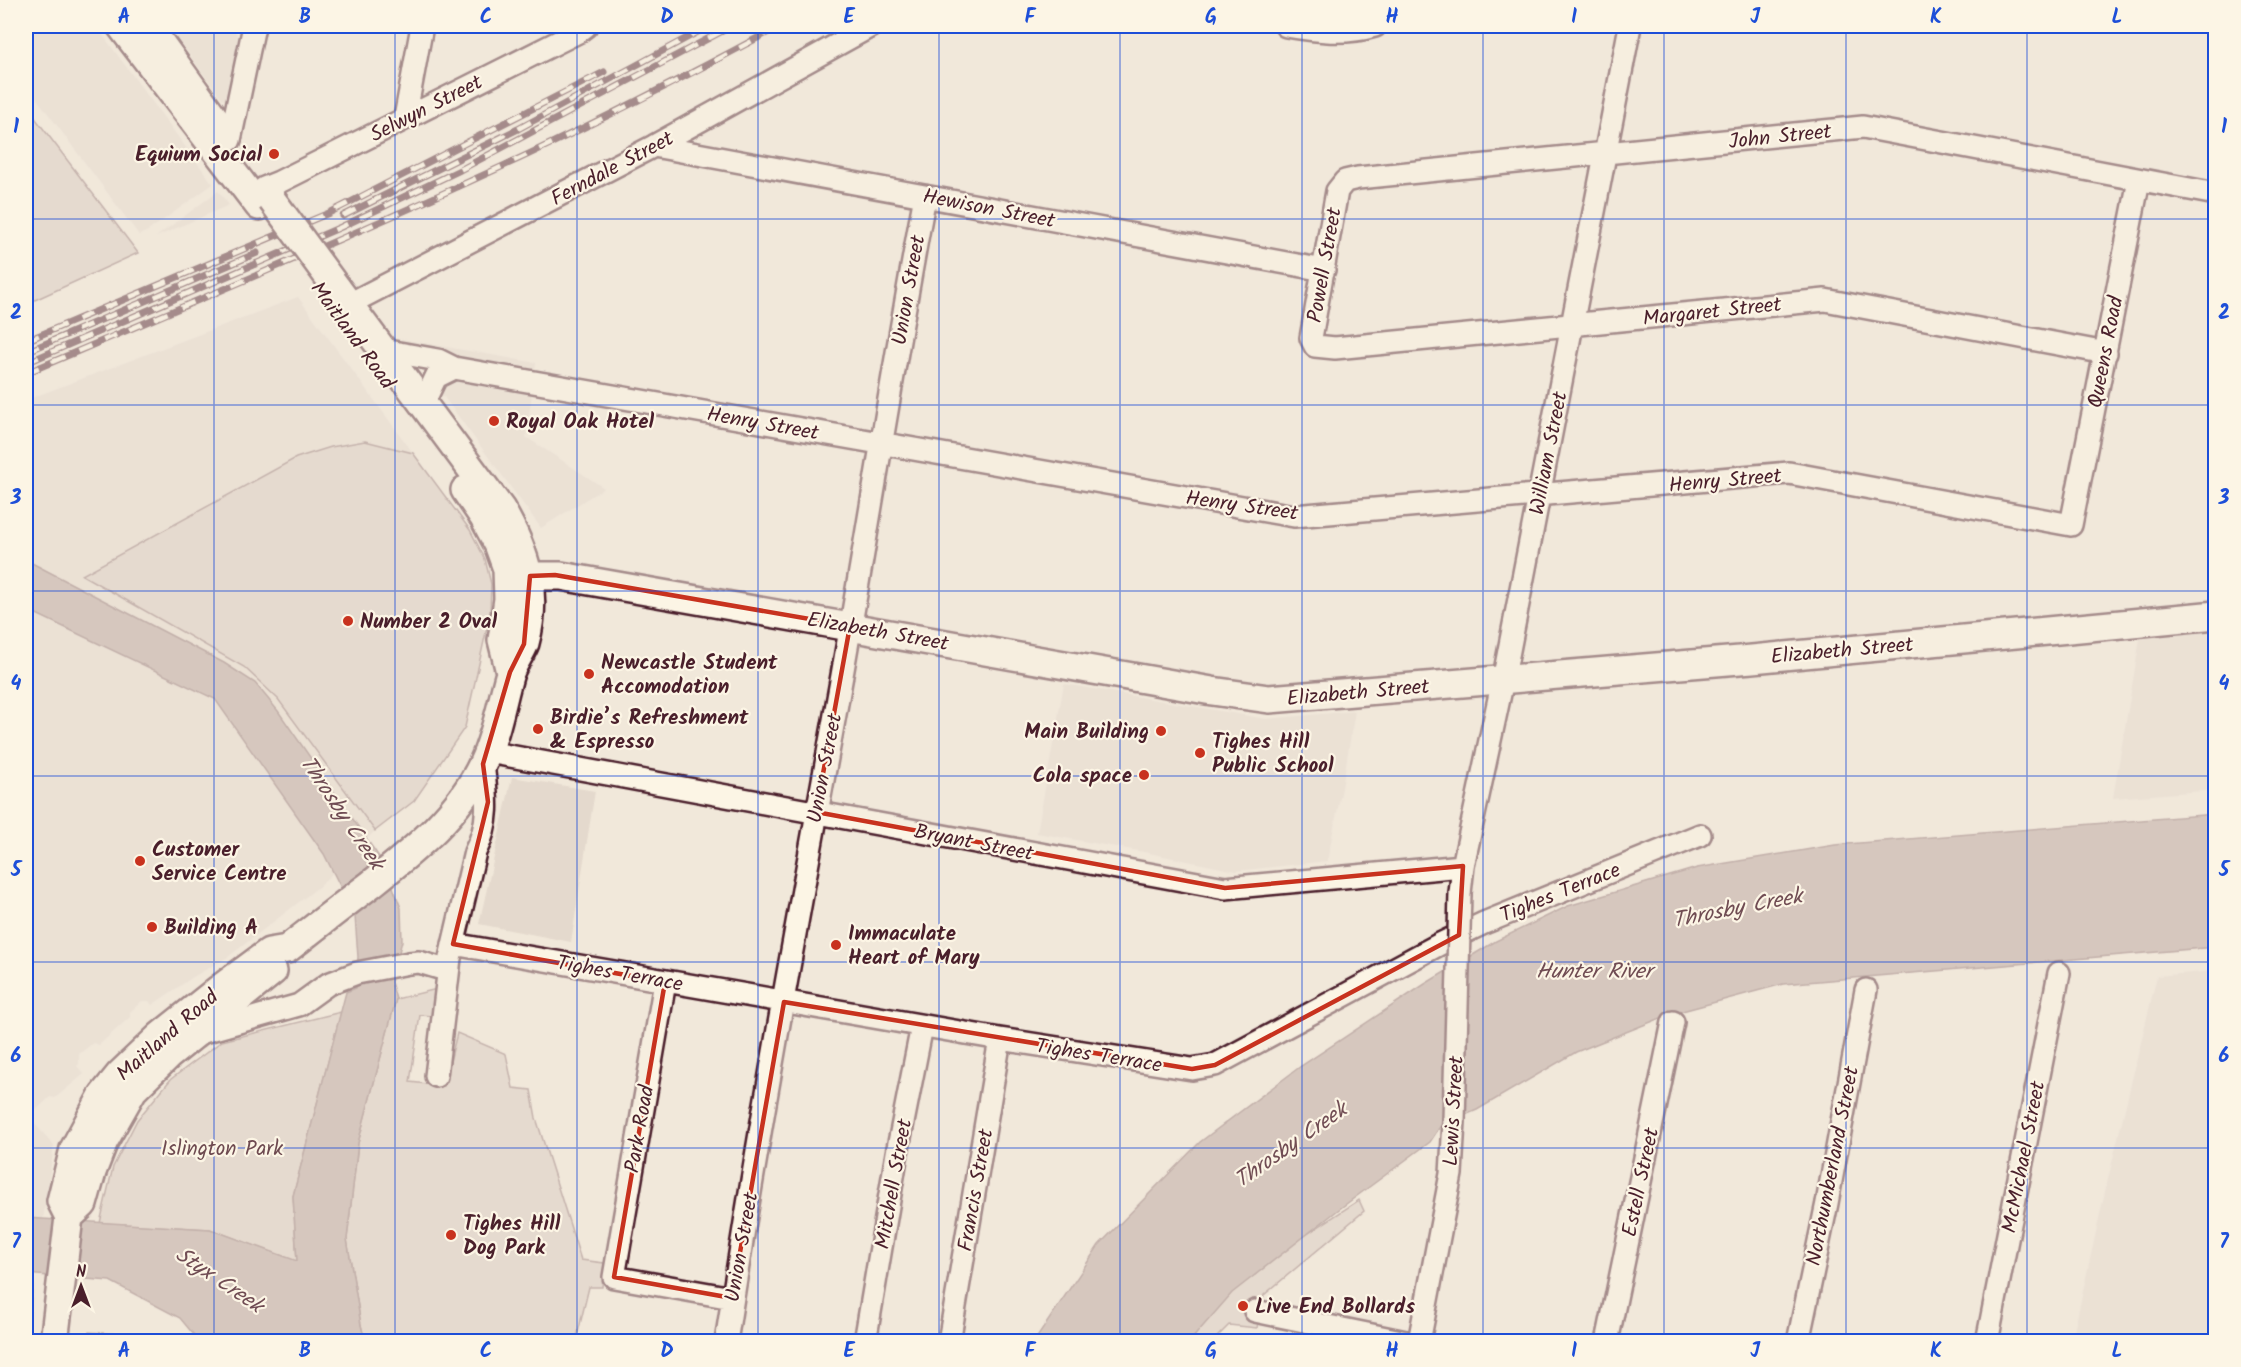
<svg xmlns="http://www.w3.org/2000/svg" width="2241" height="1367" viewBox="0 0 2241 1367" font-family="Kalam,sans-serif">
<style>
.built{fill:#e4d9cd}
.green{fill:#d8cac0;stroke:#917476;stroke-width:1.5}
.water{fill:#b6a19c;stroke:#8b6d6f;stroke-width:1.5}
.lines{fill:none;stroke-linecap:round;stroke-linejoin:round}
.minor-casing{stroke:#4a1f2b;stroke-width:26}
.major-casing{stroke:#4a1f2b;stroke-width:32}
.minor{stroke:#fcf5e5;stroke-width:21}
.major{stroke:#fcf5e5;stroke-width:27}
.rail-casing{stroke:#4a1f2b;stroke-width:7}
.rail{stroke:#fcf5e5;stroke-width:4.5;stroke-dasharray:14;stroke-linecap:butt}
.minor-bridge-casing{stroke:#4a1f2b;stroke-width:26;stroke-linecap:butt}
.major-bridge-casing{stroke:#4a1f2b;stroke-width:32;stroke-linecap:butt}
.minor-bridge{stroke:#fcf5e5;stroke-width:21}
.major-bridge{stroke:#fcf5e5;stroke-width:27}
.marked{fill:none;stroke:#c8321e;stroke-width:4.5;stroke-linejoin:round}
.grid{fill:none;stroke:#1d4ed8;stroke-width:1.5;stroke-opacity:0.55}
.poi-dot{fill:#c8321e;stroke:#fcf5e5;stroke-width:2}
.labels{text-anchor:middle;stroke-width:4.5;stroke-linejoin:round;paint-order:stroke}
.street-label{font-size:21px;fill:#4a1f2b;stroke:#fcf5e5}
.poi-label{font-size:21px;font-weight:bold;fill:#4a1f2b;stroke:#fcf5e5;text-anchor:start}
.park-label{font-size:21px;fill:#6e4a50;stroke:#fcf5e5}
.water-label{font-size:22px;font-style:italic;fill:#704c53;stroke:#fcf5e5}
.neatline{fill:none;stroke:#1d4ed8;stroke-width:2}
.grid-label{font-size:20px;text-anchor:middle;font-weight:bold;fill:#1d4ed8}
</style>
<rect width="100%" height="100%" fill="#f1e8da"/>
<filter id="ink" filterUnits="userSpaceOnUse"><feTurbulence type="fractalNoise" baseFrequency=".0167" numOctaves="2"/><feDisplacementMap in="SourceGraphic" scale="12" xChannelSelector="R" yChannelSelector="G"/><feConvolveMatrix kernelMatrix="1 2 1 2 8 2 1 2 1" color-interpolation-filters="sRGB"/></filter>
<g filter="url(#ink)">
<path class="built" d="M26 26H96L213 184 148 231 139 235 26 84Z
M168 26H231L242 42 229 108Z
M218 191 229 205 156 237 194 209Z
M298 297 470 530 485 559 491 584 490 614 465 727 414 801 375 831 321 885 228 957 193 977 152 1005 149 1001H142L130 1012V1017L99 1045 93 1043 79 1054V1064L77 1066 84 1074 55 1098 50 1097 35 1111V1117L32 1121 54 1145 43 1219 26 1218V400Z
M401 339 536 363 526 437 604 488 541 528Z
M2215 630V790L2113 798 2140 639Z
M1064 684 1266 719 1355 711 1342 788 1327 861 1236 871 1144 852 1037 833Z
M512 777 595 791 571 942 479 924Z
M2215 971V1341H2072L2104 1196 2157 976Z
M26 1282 35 1283 28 1342 26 1341Z"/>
<path class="green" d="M26 106 138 253 26 304Z
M365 441 413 453 470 530 485 559 491 584 490 614 465 727 414 801 375 831 278 699 244 667 82 575 296 458 331 447Z
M437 989 433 1016 420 1015 410 1082 444 1086 457 1033 506 1054 513 1088 531 1090 536 1118 581 1260 604 1263 602 1287H589L576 1341 365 1342 361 1325 347 1239 358 1143 396 999Z
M341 1012 293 1196 297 1262 210 1229 100 1223 113 1167 137 1120 171 1079 222 1041Z
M1359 1200 1364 1211 1264 1295 1257 1328 1229 1325 1213 1341 1191 1342 1198 1331 1246 1275H1255L1281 1251Z
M89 1332 150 1336 165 1341H88Z"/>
<path class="water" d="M26 560 224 663 255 683 278 711 384 864 401 908 402 941 391 982 396 999 358 1143 347 1239 361 1325 365 1341H199L180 1318 110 1281 26 1274V1218L210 1229 297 1261 293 1196 346 992 356 988 358 957 355 916 324 854 215 699 26 609Z
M2215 814V947L1783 984 1671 1014 1576 1052 1477 1110 1441 1125 1430 1142 1338 1210 1232 1293 1190 1341 1034 1342 1099 1245 1200 1142 1301 1066 1425 984 1496 941 1568 906 1697 868 1835 845Z"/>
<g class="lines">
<g class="minor-casing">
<path id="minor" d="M1286 26C1316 31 1345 35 1375 26
M405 118 422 26
M230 140 254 26
M654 146 1324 270
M264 188 279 182 578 32 586 26
M349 304 654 146 871 26
M382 350 438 360 454 368 1294 516 1789 473 2071 525 2139 180
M2106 353 1825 300 1335 348 1315 346 1311 338 1337 191 1345 181 1358 178 1863 127 2216 194
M423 404 436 377 454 368
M488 752 1225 888 1463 866
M1460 893 1463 866 1506 666 1630 26
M453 944 1000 1039 1192 1069 1215 1065 1440 944 1484 923 1700 835
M665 982 614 1277 732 1298
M200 1033 299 1005 328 984 357 973 409 963 419 962 439 968H449
M436 1076 450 958 475 852C491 822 487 796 483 764
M1255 1311 1406 1342
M726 1342C758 1134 796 927 834 720 866 545 892 370 925 196
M865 1342 897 1153 922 1026
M949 1342 1000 1039
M1419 1342 1451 1174 1454 1121
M1607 1342 1673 1022
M1798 1342 1827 1203 1866 990
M1987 1342 2059 973"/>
</g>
<g class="major-casing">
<path id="major" d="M121 26 259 206
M148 26 218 123
M465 490 484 518 498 544 507 569 508 599 502 640 510 672
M508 579 530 576H561L1212 691 1269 699 1752 659 2216 615
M69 1217 83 1204 92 1172 104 1141 133 1090 168 1056 273 971
M54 1342 69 1217 61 1201 74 1149 103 1095 120 1074 160 1036 219 989 269 952 287 949C314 928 342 906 370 885 414 850 459 815 483 763 496 735 501 705 509 676 512 664 521 654 525 643 539 592 526 552 501 509L336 287"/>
</g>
<use href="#minor" class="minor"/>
<use href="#major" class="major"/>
<g class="rail-casing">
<path id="rail" d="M343 216 518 129 709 26
M26 341 329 213 604 72
M26 352 257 253
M26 363 341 227 460 170 732 26
M26 373C194 302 364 231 529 154 614 114 698 70 780 26"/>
</g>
<use href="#rail" class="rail"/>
<g class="minor-bridge-casing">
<path id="minor-bridge" d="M1454 1121 1460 893"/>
</g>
<g class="major-bridge-casing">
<path id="major-bridge" d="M272 200 336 287"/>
</g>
<use href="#minor-bridge" class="minor-bridge"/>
<use href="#major-bridge" class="major-bridge"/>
</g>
</g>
<path d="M0 0H2241V1367H0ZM555 575 850 626 816 812 1225 888 1463 866 1459 935 1215 1065 1192 1069 784 1002 732 1298 614 1277 665 982 453 944 488 802 483 764 510 672 524 644 530 576Z" fill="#f1e8da" fill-opacity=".55" fill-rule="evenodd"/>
<path class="marked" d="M555 575 850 626 816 812 1225 888 1463 866 1459 935 1215 1065 1192 1069 784 1002 732 1298 614 1277 665 982 453 944 488 802 483 764 510 672 524 644 530 576Z"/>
<path class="grid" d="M214 26V1342M395 26V1342M577 26V1342M758 26V1342M939 26V1342M1120 26V1342M1302 26V1342M1483 26V1342M1664 26V1342M1846 26V1342M2027 26V1342M26 219H2216M26 405H2216M26 591H2216M26 776H2216M26 962H2216M26 1148H2216"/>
<g class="poi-dot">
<circle cx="274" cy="154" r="6"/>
<circle cx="494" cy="421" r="6"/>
<circle cx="348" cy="621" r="6"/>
<circle cx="589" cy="674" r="6"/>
<circle cx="538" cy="729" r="6"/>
<circle cx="1161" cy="731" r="6"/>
<circle cx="1200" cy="753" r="6"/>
<circle cx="1144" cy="775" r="6"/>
<circle cx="140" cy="861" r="6"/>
<circle cx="152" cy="927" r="6"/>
<circle cx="836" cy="945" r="6"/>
<circle cx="451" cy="1235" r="6"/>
<circle cx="1243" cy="1306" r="6"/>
</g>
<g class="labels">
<g class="street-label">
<text transform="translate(426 108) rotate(-27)" y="7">Selwyn Street</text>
<text transform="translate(1780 136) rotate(-6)" y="7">John Street</text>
<text transform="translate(612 168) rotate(-28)" y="7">Ferndale Street</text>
<text transform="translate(989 208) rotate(11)" y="7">Hewison Street</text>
<text transform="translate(1324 265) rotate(-80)" y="7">Powell Street</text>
<text transform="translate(908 290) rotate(-80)" y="7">Union Street</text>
<text transform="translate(1712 311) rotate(-6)" y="7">Margaret Street</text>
<text transform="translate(353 335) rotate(54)" y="7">Maitland Road</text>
<text transform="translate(2105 352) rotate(-79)" y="7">Queens Road</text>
<text transform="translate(763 423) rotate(10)" y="7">Henry Street</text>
<text transform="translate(1548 453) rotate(-79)" y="7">William Street</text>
<text transform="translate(1725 480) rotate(-5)" y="7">Henry Street</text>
<text transform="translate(1242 505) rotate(8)" y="7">Henry Street</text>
<text transform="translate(878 631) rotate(10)" y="7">Elizabeth Street</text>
<text transform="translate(1842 650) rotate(-5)" y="7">Elizabeth Street</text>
<text transform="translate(1358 692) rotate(-5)" y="7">Elizabeth Street</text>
<text transform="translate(824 768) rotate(-79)" y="7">Union Street</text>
<text transform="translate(974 842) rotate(11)" y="7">Bryant Street</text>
<text transform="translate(1560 892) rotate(-22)" y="7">Tighes Terrace</text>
<text transform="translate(620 973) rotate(10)" y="7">Tighes Terrace</text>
<text transform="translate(167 1035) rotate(-41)" y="7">Maitland Road</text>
<text transform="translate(1099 1055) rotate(9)" y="7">Tighes Terrace</text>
<text transform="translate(1453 1111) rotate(-87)" y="7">Lewis Street</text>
<text transform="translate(639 1129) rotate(-80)" y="7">Park Road</text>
<text transform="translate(2023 1157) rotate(-79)" y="7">McMichael Street</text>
<text transform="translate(1832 1166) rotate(-79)" y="7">Northumberland Street</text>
<text transform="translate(1640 1182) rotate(-78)" y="7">Estell Street</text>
<text transform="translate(893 1184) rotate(-80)" y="7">Mitchell Street</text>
<text transform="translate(975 1190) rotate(-80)" y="7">Francis Street</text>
<text transform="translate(741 1247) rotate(-80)" y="7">Union Street</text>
</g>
<g class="poi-label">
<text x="262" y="161" text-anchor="end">Equium Social</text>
<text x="506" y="428">Royal Oak Hotel</text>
<text x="360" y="628">Number 2 Oval</text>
<text x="601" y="669">Newcastle Student<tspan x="601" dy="24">Accomodation</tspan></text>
<text x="550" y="724">Birdie’s Refreshment<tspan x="550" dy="24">&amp; Espresso</tspan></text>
<text x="1149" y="738" text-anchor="end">Main Building</text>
<text x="1212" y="748">Tighes Hill<tspan x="1212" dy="24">Public School</tspan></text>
<text x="1132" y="782" text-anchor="end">Cola space</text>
<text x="152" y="856">Customer<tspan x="152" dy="24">Service Centre</tspan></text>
<text x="164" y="934">Building A</text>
<text x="848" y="940">Immaculate<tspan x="848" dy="24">Heart of Mary</tspan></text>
<text x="463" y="1230">Tighes Hill<tspan x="463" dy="24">Dog Park</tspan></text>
<text x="1255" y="1313">Live End Bollards</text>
</g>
<g class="park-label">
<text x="222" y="1155">Islington Park</text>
</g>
<g class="water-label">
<text transform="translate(343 812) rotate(56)" y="8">Throsby Creek</text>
<text transform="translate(1737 907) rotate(-11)" y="8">Throsby Creek</text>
<text x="1594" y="978">Hunter River</text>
<text transform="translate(1290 1144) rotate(-35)" y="8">Throsby Creek</text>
<text transform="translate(220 1279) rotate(34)" y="8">Styx Creek</text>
</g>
</g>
<rect width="2241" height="1367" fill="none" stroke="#fcf5e5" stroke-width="66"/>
<g transform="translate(81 1286)" stroke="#fcf5e5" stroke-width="4.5" paint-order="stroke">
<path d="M0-4.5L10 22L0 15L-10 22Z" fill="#4a1f2b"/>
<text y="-9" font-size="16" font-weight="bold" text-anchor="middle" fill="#4a1f2b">N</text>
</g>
<rect x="33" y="33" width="2175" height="1301" class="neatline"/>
<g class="grid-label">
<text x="124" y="23">A</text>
<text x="305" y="23">B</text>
<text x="486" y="23">C</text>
<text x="667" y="23">D</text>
<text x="849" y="23">E</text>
<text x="1030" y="23">F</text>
<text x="1211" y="23">G</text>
<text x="1392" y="23">H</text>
<text x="1574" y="23">I</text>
<text x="1755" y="23">J</text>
<text x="1936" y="23">K</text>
<text x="2117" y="23">L</text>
<text x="16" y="133">1</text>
<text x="2224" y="133">1</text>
<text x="16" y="319">2</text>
<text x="2224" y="319">2</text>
<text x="16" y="504">3</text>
<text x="2224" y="504">3</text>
<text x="16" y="690">4</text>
<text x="2224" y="690">4</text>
<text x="16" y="876">5</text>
<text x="2224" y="876">5</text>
<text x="16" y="1062">6</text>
<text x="2224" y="1062">6</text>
<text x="16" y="1248">7</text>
<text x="2224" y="1248">7</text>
<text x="124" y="1357">A</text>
<text x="305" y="1357">B</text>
<text x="486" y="1357">C</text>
<text x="667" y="1357">D</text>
<text x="849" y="1357">E</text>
<text x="1030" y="1357">F</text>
<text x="1211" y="1357">G</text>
<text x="1392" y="1357">H</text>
<text x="1574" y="1357">I</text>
<text x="1755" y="1357">J</text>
<text x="1936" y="1357">K</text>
<text x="2117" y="1357">L</text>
</g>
</svg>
